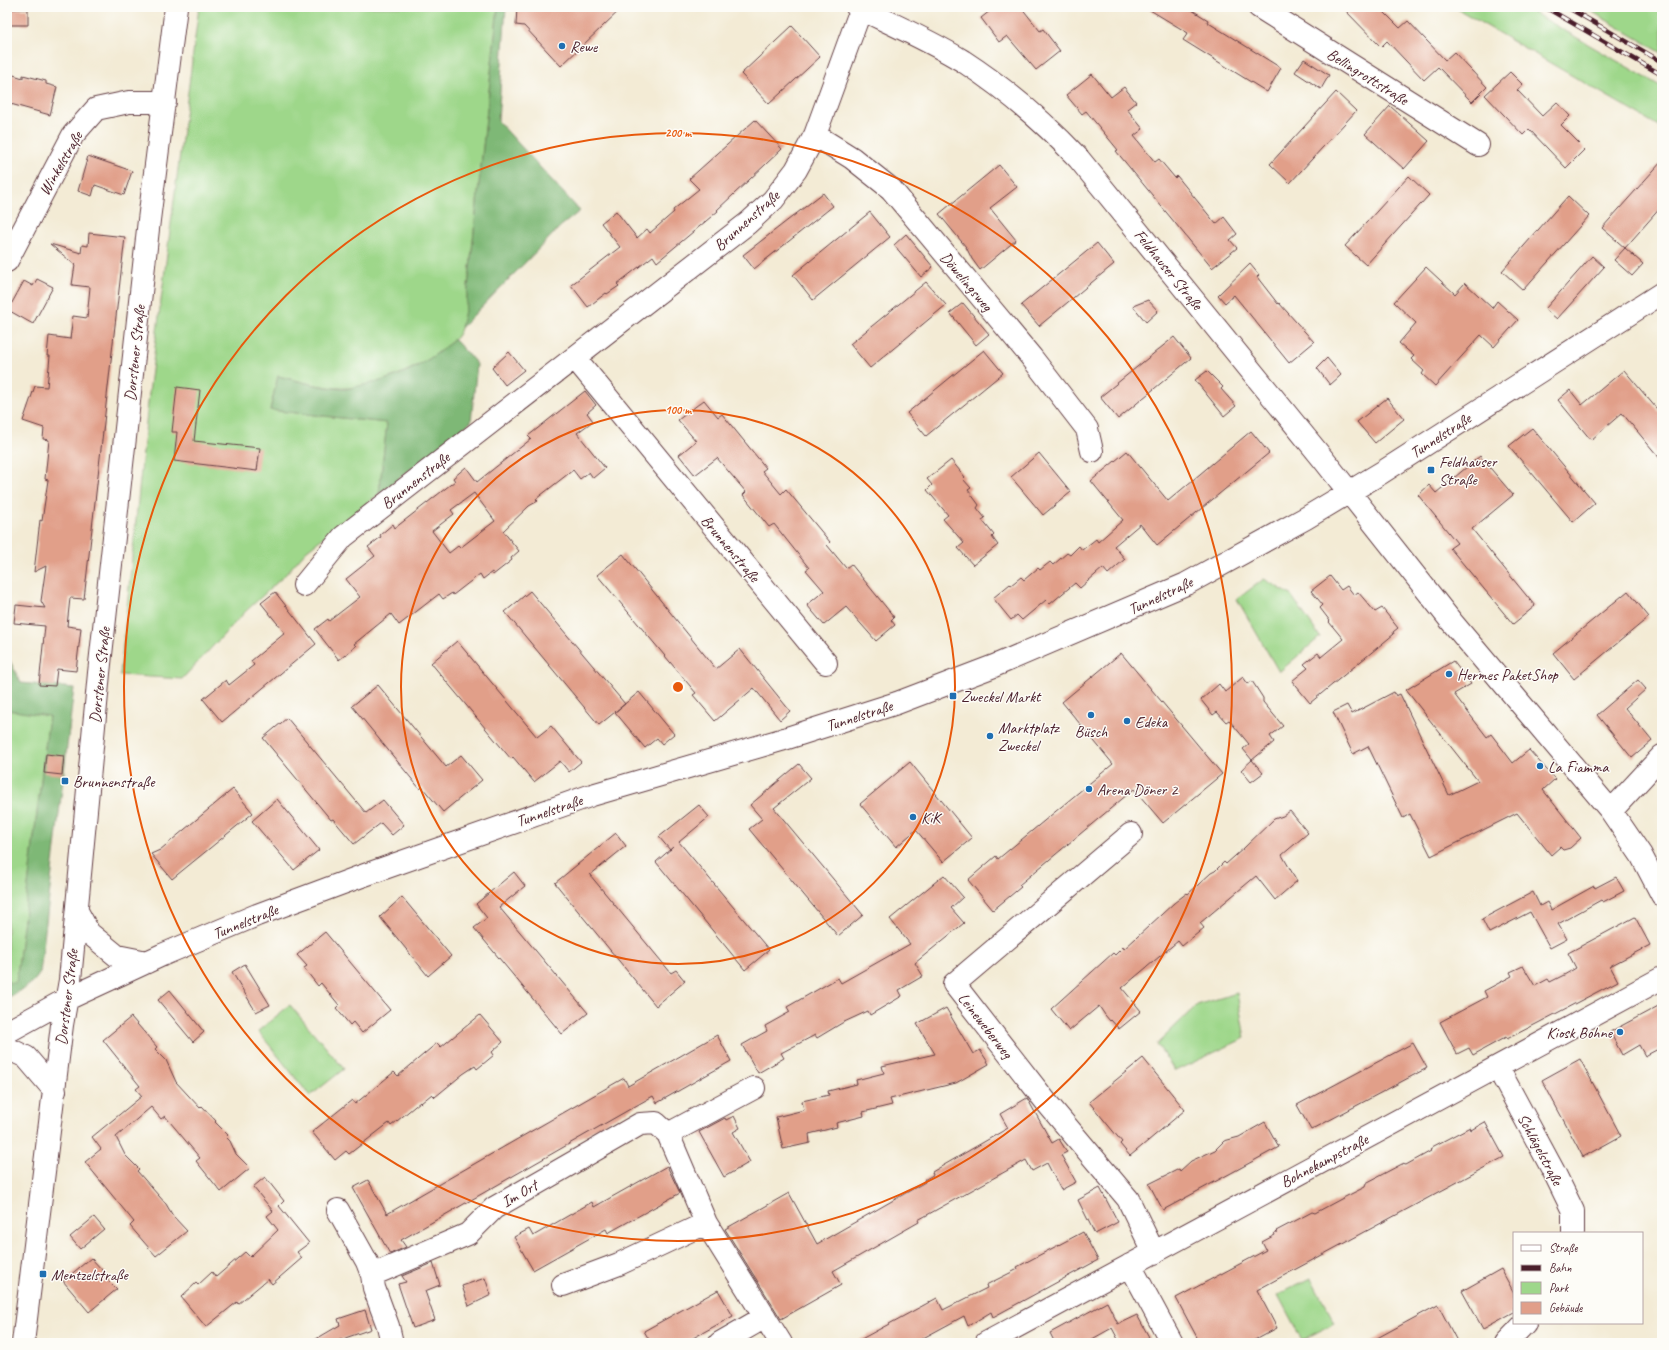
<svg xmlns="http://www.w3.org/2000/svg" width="1669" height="1350" viewBox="0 0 1669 1350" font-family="Caveat,sans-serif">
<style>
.green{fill:#9ed78a;stroke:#747b5a}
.forest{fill:#7eb876;stroke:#646c50}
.building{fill:#e19f89;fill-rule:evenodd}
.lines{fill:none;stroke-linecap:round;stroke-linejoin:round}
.minor-casing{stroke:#633e44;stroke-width:24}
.minor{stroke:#fff;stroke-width:22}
.rail-casing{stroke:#4a1f2b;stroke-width:4.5}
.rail{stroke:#fdfcf7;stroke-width:3;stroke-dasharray:9;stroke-linecap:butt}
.ring{fill:none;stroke:#e8590c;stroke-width:2}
.poi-dot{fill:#1f6fb2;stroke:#fdfcf7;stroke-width:1.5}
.labels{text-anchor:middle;stroke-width:3;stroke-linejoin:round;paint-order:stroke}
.poi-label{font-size:16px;fill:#4a1f2b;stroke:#fdfcf7;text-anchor:start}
.street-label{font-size:16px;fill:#4a1f2b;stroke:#fdfcf7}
.centre{fill:#e8590c;stroke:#fdfcf7;stroke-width:2}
.ring-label{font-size:12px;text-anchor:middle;font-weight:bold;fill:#e8590c;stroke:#fdfcf7;stroke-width:3;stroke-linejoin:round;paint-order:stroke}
</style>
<rect width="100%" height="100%" fill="#fdfcf7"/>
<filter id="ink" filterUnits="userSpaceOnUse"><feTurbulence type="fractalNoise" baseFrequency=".025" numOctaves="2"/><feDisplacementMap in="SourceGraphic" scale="8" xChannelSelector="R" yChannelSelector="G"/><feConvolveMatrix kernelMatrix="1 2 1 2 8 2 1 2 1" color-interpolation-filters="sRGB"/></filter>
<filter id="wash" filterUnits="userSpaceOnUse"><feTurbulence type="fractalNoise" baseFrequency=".012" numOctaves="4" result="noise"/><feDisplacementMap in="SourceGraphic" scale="16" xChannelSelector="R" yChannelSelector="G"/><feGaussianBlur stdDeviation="0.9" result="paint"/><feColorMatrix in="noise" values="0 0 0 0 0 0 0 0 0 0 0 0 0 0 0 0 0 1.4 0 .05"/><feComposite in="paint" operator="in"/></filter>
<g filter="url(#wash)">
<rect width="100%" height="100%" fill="#f3ebd5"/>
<path class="green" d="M199 7H498L466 306C464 315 463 327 458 335 440 360 375 389 344 388 322 388 299 381 278 376L270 410 387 423 379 494 306 551 285 575 246 611 182 679 120 675 149 393Z
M1454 7H1524L1662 87V128Z
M1584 7H1662V53Z
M1264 579 1291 595 1320 637 1279 672 1237 599Z
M7 710 49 715 16 984 7 982Z
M1237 993 1245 1038 1175 1071 1157 1044 1197 1005Z
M290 1005 344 1069 310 1096 258 1031Z
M1311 1278 1335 1323 1302 1340 1278 1295Z"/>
<path class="forest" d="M498 7H506L498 121 580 211 561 226 461 328 466 306Z
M454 339 477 364 471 422 379 494 387 423 270 410 278 376C299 381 322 388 344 389 350 389 357 386 363 385 397 379 429 363 454 339Z
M7 655 21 683 74 688 40 973C32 986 20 991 7 998V982L16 983 49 716 7 710Z"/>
<g id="blocks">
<path class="building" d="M517 7H623L561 66 524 26 516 25Z
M995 7H1021L1040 31 1043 29 1060 51 1036 70 1007 36 999 42 981 18Z
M1145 7H1187L1208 20 1207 22 1281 68 1267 92 1183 40 1188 33Z
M1342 7H1379L1400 28 1408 21 1445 60 1454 52 1487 87 1472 102 1438 67 1424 80 1387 41 1381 47Z
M7 9H28V25H7Z
M792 26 820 57 769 104 741 74Z
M1304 59 1329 75 1321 89 1295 72Z
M1510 72 1523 85 1517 90 1542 116 1557 102 1570 116 1561 125 1585 149 1566 168 1529 129 1523 135 1485 95Z
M7 73 23 78V75L46 81V84L57 87 50 115 7 103Z
M1092 74 1111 97 1124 87 1136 102 1127 109 1143 129 1134 136 1155 162 1159 159 1175 178 1177 176 1216 224 1224 217 1237 234 1230 240 1237 248 1212 268 1116 151 1118 150 1086 111 1082 114 1066 95Z
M1336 92 1356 111 1290 183 1270 164Z
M1390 106 1429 141 1404 169 1365 134Z
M755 120 782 149 717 210 718 211 657 262 653 256 617 284 619 286 607 294 606 293 588 307 571 285 620 247 601 223 616 211 637 238 647 229 650 233 674 212 673 210 699 189 689 179Z
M88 156 132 171 124 195 95 185 92 196 78 191Z
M1662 161V206L1625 248 1602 228Z
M999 165 1017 187 990 208 1016 240 980 270 972 259 966 247 939 214Z
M1409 176 1429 195 1366 265 1345 246Z
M823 193 833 206 754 269 743 255Z
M1568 196 1589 216 1523 290 1502 271Z
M870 212 890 237 813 300 793 275Z
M89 233 125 237 84 599 70 598 67 626 81 628 76 671 57 669 55 686 39 685 45 626 14 623 16 605 45 608 41 601 46 566 34 572 40 520 42 521 48 480 45 479 49 440 43 439 44 428 23 421 35 386 47 387 50 356H47L49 336 70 339 73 316 87 318 90 287 72 285 75 265 50 244 81 253 82 245 88 246Z
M906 234 933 267 921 277 894 245Z
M1097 243 1114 264 1039 326 1021 305Z
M1625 248 1643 264 1632 276 1614 260Z
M1592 256 1604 267 1557 319 1545 309Z
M1250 264 1259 275 1257 277 1278 304 1279 303 1314 342 1289 363 1234 295 1225 303 1218 295Z
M1426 267 1455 294 1465 283 1492 308 1497 301 1518 320 1494 347 1481 335 1435 386 1422 374 1424 371 1411 359 1414 356 1399 343 1416 323 1394 302Z
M37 279 53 287 33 324 8 310 24 281 33 286Z
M926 282 946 305 870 368 850 344Z
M1148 300 1158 311 1146 322 1133 306Z
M963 303 989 334 976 345 950 313Z
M1174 337 1191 358 1118 419 1100 397Z
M984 350 1003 373 926 436 907 413Z
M509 352 524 370 505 385 492 368Z
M1327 358 1341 375 1330 385 1317 368Z
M1624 370 1662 415V461L1622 413 1591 440 1558 400 1570 390 1582 405Z
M1207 371 1223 387 1221 389 1236 406 1224 416 1195 380Z
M177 387 200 390 194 441 260 448 257 471 174 461 177 432H172Z
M585 391 596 405 587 413 593 421 577 433 605 468 593 478 589 472 580 479 573 470 536 499 538 501 529 506 503 531 519 551 511 558 512 560 493 575 492 572 483 579 480 574 453 595 452 593 443 599 439 594 399 625 391 614 354 644 356 646 339 660 315 629 328 619 329 621 360 597 346 579 375 556 368 547 381 537 380 535 393 524 395 528 455 481 453 478 466 467 477 482 531 439 528 436ZM474 493 495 521 460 548 458 546 449 553 432 531 454 514 451 510Z
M1387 398 1404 419 1375 443 1357 422Z
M704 400 718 417 722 414 766 468 762 471 781 494 786 489 830 542 827 545 846 568 851 564 894 617 891 620 895 625 876 641 846 607 824 625 807 605 824 591 806 570 809 568 774 524 769 527 743 495 746 492 717 458 695 475 679 455 696 441 678 420Z
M1532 428 1595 503 1573 522 1509 446Z
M1251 431 1269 453 1157 545 1140 524 1114 546 1125 559 1108 574 1103 568 1080 588 1075 583 1050 604 1046 600 1022 620 1017 615 1011 620 993 598 1010 584 1011 585 1021 577 1024 580 1038 568 1040 570 1050 562 1053 565 1067 553 1070 555 1079 546 1082 550 1096 539 1098 542 1123 520 1091 481 1127 451 1168 501Z
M1039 453 1071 492 1043 515 1011 477Z
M1480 456 1513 495 1472 529 1535 606 1513 624 1450 548 1457 543 1418 495 1429 485 1436 493Z
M951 460 965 477 963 479 971 488 968 490 979 505 977 508 985 518 982 520 994 535 992 537 998 545 973 565 958 548 964 543 943 519 948 515 927 490 932 485 927 479Z
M623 554 716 669 740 649 790 711 780 720 754 688 715 721 693 695 696 693 597 575Z
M1330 576 1341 590 1347 586 1354 595 1358 592 1375 612 1382 608 1398 628 1393 632 1394 634 1310 703 1292 681 1308 668 1304 664 1318 653 1321 657 1343 639 1329 622 1330 621 1320 608 1323 605 1311 591Z
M530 591 625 704 599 725 505 612Z
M1628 591 1649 617 1574 679 1553 653Z
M275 592 316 644 222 722 203 699 226 680 229 685 254 665 251 661 285 633 261 603Z
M457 641 537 737 551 726 581 762 569 772 560 761 534 782 513 757 511 759 431 663Z
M1121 653 1222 774 1163 823 1134 789 1019 885 1021 887 993 910 968 880 996 856 998 859 1113 764 1062 702Z
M1453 661 1471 684 1454 694 1487 737 1491 734 1513 763 1529 750 1555 779 1543 790 1581 838 1570 848 1563 850 1560 847 1551 855 1517 813 1431 856 1410 814 1403 818 1368 746 1353 754 1333 712 1347 705 1352 714 1394 692 1396 696 1400 694 1449 795 1478 781 1406 690Z
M1243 677 1248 684 1252 681 1263 698V702L1283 726 1270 736 1274 742 1252 760 1243 749 1249 744 1229 720 1226 722 1217 712 1213 715 1201 700 1219 684 1225 692Z
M1638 680 1646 689 1625 708 1652 741 1632 758 1597 715Z
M378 685 446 767 461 755 482 780 443 812 422 787 420 789 352 706Z
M639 692 674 734 662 744 657 738 645 748 615 712Z
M287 718 366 813 383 800 404 825 392 835 381 823 354 844 333 819 331 820 263 738Z
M46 754 64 756 62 775 44 773Z
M1252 760 1263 773 1251 782 1241 770Z
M910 762 972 838 943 862 916 830 896 847 860 804Z
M799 764 811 778 774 808 863 915 838 936 749 829 762 819 750 805Z
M233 789 253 813 172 879 151 854 160 850Z
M277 799 319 850 294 870 252 821Z
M699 805 709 817 679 842 769 950 745 970 656 862 673 847 670 850 659 837Z
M1290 811 1308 833 1282 855 1297 881 1275 900 1256 876 1200 923 1204 928 1182 946 1178 941 1122 988 1141 1011 1119 1029 1111 1020 1110 1021 1105 1015 1099 1006 1069 1031 1051 1009 1113 953 1115 955 1123 947 1124 949 1174 903 1187 893 1188 894 1211 873 1215 871 1224 862 1226 864 1244 848 1274 819 1283 816Z
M616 833 626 846 590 875 671 973 676 970 685 981 656 1006 555 883Z
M514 872 525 886 499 907 588 1013 562 1034 474 928 487 918 476 904Z
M944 875 963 897 951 908 964 923 915 963 923 976 899 990 902 996 870 1015 868 1011 842 1023 817 1038 815 1035 781 1053 784 1058 758 1073 742 1045 767 1031 765 1026 790 1012 787 1007 838 978 841 983 910 944 890 919Z
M1616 877 1624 891 1603 902 1601 900 1558 924 1567 939 1550 948 1530 912 1489 933 1482 919 1533 892 1540 906 1547 902 1551 910 1594 886 1595 888Z
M402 897 451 956 428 976 380 917Z
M1635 917 1650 945 1610 966 1618 981 1538 1023 1507 1039 1506 1037 1473 1055 1469 1048 1457 1054 1440 1022 1487 997 1484 991 1512 976 1510 972 1523 966 1535 986 1548 979 1550 982 1564 975 1576 968 1568 953Z
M325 932 390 1010 362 1033 353 1022 350 1025 336 1008 339 1005 321 983 318 986 304 968 307 966 297 955Z
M245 964 270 1005 256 1012 232 972Z
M170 990 204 1032 193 1042 158 1000Z
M1662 1004V1047L1645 1056 1639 1045 1622 1055 1610 1032Z
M946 1008 973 1054 980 1050 989 1064 956 1083 890 1099 892 1105 863 1112 864 1116 836 1123 837 1127 809 1134 810 1143 783 1149 776 1117 804 1110 802 1101 829 1095 828 1091 857 1084 856 1080 884 1073 882 1066 935 1054 917 1024Z
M480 1015 503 1042 492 1052 494 1055 477 1069 475 1066 463 1074 435 1097 432 1094 421 1103 420 1102 391 1126 389 1123 349 1154 346 1151 335 1160 312 1132 352 1100 355 1104 394 1072 398 1076 437 1043 441 1047Z
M131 1017 157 1047 155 1049 166 1060 176 1082 200 1108 202 1106 216 1121 215 1122 228 1135 226 1137 230 1141 236 1154 250 1168 221 1192 196 1161 200 1158 165 1116 161 1119 151 1107 116 1137 125 1155 139 1169 137 1171 166 1204 173 1216 187 1231 156 1256 130 1226 134 1222 85 1162 101 1149 92 1137 142 1096 136 1089 140 1086 103 1040Z
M717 1035 731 1061 657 1103 653 1096 401 1240 406 1247 390 1254 353 1188 368 1180 387 1214 624 1078 628 1086Z
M1413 1043 1427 1068 1311 1130 1297 1105Z
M1143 1058 1185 1110 1130 1156 1120 1144 1122 1142 1089 1102Z
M1580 1059 1621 1136 1583 1157 1542 1080Z
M1027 1098 1052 1143 1059 1139 1067 1152 1061 1155 1076 1182 1061 1190 1047 1163 1032 1171 1026 1160 918 1220 919 1222 833 1271 841 1285 781 1319 725 1229 789 1193 817 1244 925 1182 924 1180 933 1175 932 1172 1008 1128 1000 1114Z
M734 1116 740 1128 733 1132 750 1162 724 1177 699 1132 725 1118 726 1120Z
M1265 1122 1279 1147 1163 1210 1149 1184 1179 1169 1180 1171 1191 1161 1215 1150 1224 1141 1239 1137Z
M1485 1122 1504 1157 1257 1290 1277 1328 1249 1343H1200L1176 1298 1266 1250 1262 1242 1275 1235 1274 1233 1277 1232 1276 1231 1312 1212 1315 1213 1341 1199 1365 1187 1366 1183 1402 1164 1406 1165 1431 1151 1430 1150 1433 1148 1432 1147 1470 1127 1471 1130Z
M667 1166 680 1193 608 1233 606 1229 533 1270 514 1237 529 1229 533 1236 592 1202 594 1207Z
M265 1177 284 1201 279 1206 309 1243 297 1252 302 1258 272 1284 268 1279 238 1304 237 1302 206 1327 181 1297 196 1283 198 1285 212 1272 216 1277 245 1252 250 1257 278 1230 267 1216 273 1211 253 1187Z
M1100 1188 1118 1222 1095 1234 1078 1200Z
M94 1217 104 1229 80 1249 70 1237Z
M1083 1232 1098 1260 993 1317 991 1312 968 1326 964 1316 914 1343H854L937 1298 943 1310 987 1288 986 1285 1018 1269 1017 1267Z
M91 1258 105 1273 103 1275 117 1289 89 1312 63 1281Z
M433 1263 440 1285 425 1291 435 1320 413 1328 398 1284 406 1282 402 1276Z
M1501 1269 1514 1293V1312L1483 1329 1462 1291Z
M485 1278 491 1295 469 1306 462 1286Z
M718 1290 733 1316 684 1343H651L644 1331Z
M1107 1302 1118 1324 1137 1315 1149 1337 1138 1343H1120L1112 1328 1085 1343H1055L1050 1333Z
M1438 1305 1458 1343H1368Z
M365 1310 371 1329 331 1343H312L311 1342 340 1325 338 1319Z"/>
</g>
</g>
<g filter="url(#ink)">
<use href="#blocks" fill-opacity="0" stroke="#633e44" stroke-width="1"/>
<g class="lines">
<g class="minor-casing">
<path id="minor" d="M857 7C892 24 929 40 963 61 1006 89 1044 122 1079 159L1323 459 1451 621 1611 811 1641 855 1662 895
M1259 7 1478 145
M815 135 852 158 891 189 1032 358 1087 429 1092 451
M7 261 73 135 96 109 129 102H165
M575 358 826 663
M304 585 343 537 748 223 773 200 796 170 815 135 861 9
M1611 811 1662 756
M1131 834 954 984 1047 1103 1128 1199 1154 1253
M77 911 89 933 117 956 147 962
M7 1032 67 999 162 955 257 915 359 877 592 795 781 740 897 703 994 666 1186 584 1306 518 1381 473 1662 293
M7 1048 26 1057 55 1091
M1498 1068 1554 1172 1573 1211V1233
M668 1134 754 1088
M338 1210 367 1262 372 1275 374 1288 388 1326 392 1343
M1130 1265 1172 1343
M372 1275 468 1234 494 1208 640 1124 656 1123 668 1134 706 1223 781 1343
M563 1285 619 1264 706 1223
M23 1343 62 1025 70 980 99 673 149 220 176 7
M720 1343 765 1317
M986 1343 1662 978
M1506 1343 1525 1323"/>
</g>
<use href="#minor" class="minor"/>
<g class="rail-casing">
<path id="rail" d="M1545 7 1662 75
M1567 7 1662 62"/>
</g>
<use href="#rail" class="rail"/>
</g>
</g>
<g class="ring">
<circle cx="678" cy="687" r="277"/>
<circle cx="678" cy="687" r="554"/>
</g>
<g class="poi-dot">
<circle cx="562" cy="46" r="4"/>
<rect x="1427" y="466" width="8" height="8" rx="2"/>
<circle cx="1449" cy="674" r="4"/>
<rect x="949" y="692" width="8" height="8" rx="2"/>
<circle cx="1091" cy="715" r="4"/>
<circle cx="1127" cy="721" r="4"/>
<circle cx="990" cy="736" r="4"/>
<circle cx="1540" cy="766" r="4"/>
<rect x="61" y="777" width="8" height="8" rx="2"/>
<circle cx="1089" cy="789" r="4"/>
<circle cx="913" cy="817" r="4"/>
<circle cx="1620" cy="1032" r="4"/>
<rect x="39" y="1270" width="8" height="8" rx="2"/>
</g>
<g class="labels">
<g class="poi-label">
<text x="570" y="52">Rewe</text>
<text x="1439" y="467">Feldhauser<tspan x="1439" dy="18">Straße</tspan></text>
<text x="1457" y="680">Hermes PaketShop</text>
<text x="961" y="702">Zweckel Markt</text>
<text x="1135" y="727">Edeka</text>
<text x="998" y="733">Marktplatz<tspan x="998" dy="18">Zweckel</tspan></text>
<text x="1091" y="737" text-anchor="middle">Büsch</text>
<text x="1548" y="772">La Fiamma</text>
<text x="73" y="787">Brunnenstraße</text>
<text x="1097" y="795">Arena Döner 2</text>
<text x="921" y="823">KiK</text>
<text x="1612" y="1038" text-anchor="end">Kiosk Bohne</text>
<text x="51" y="1280">Mentzelstraße</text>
</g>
<g class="street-label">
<text transform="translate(1368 76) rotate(32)" y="6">Bellingrottstraße</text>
<text transform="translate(60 163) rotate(-60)" y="6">Winkelstraße</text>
<text transform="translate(746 220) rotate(-42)" y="6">Brunnenstraße</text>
<text transform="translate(1169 269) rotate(51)" y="6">Feldhauser Straße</text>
<text transform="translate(967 281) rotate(50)" y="6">Döwelingsweg</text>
<text transform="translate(134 353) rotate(-84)" y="6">Dorstener Straße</text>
<text transform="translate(1440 435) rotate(-33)" y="6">Tunnelstraße</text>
<text transform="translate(415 480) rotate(-38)" y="6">Brunnenstraße</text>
<text transform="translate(731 548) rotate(50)" y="6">Brunnenstraße</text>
<text transform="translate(1160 595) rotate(-25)" y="6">Tunnelstraße</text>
<text transform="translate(99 675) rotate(-84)" y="6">Dorstener Straße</text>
<text transform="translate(859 715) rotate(-18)" y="6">Tunnelstraße</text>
<text transform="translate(549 810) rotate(-19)" y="6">Tunnelstraße</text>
<text transform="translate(245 921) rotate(-22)" y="6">Tunnelstraße</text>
<text transform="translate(66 997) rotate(-83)" y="6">Dorstener Straße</text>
<text transform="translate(986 1025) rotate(52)" y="6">Leineweberweg</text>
<text transform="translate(1541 1149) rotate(62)" y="6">Schlägelstraße</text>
<text transform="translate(1324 1160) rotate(-28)" y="6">Bohnekampstraße</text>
<text transform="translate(519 1193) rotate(-30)" y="6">Im Ort</text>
</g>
</g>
<circle cx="678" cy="687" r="6" class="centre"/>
<g class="ring-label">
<text x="678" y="137">200 m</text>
<text x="678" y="414">100 m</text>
</g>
<rect width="1669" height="1350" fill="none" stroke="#fdfcf7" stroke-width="24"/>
<rect x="1513" y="1232" width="130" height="92" fill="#fdfcf7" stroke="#b5a4a5"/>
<rect x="1521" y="1245" width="20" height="6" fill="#ffffff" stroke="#b5a4a5"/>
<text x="1549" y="1252" font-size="12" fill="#4a1f2b">Straße</text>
<rect x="1521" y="1265" width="20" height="6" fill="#4a1f2b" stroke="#b5a4a5"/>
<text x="1549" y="1272" font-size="12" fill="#4a1f2b">Bahn</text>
<rect x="1521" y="1282" width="20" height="12" fill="#9ed78a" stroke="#b5a4a5"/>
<text x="1549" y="1292" font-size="12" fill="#4a1f2b">Park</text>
<rect x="1521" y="1302" width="20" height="12" fill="#e19f89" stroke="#b5a4a5"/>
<text x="1549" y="1312" font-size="12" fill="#4a1f2b">Gebäude</text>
</svg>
